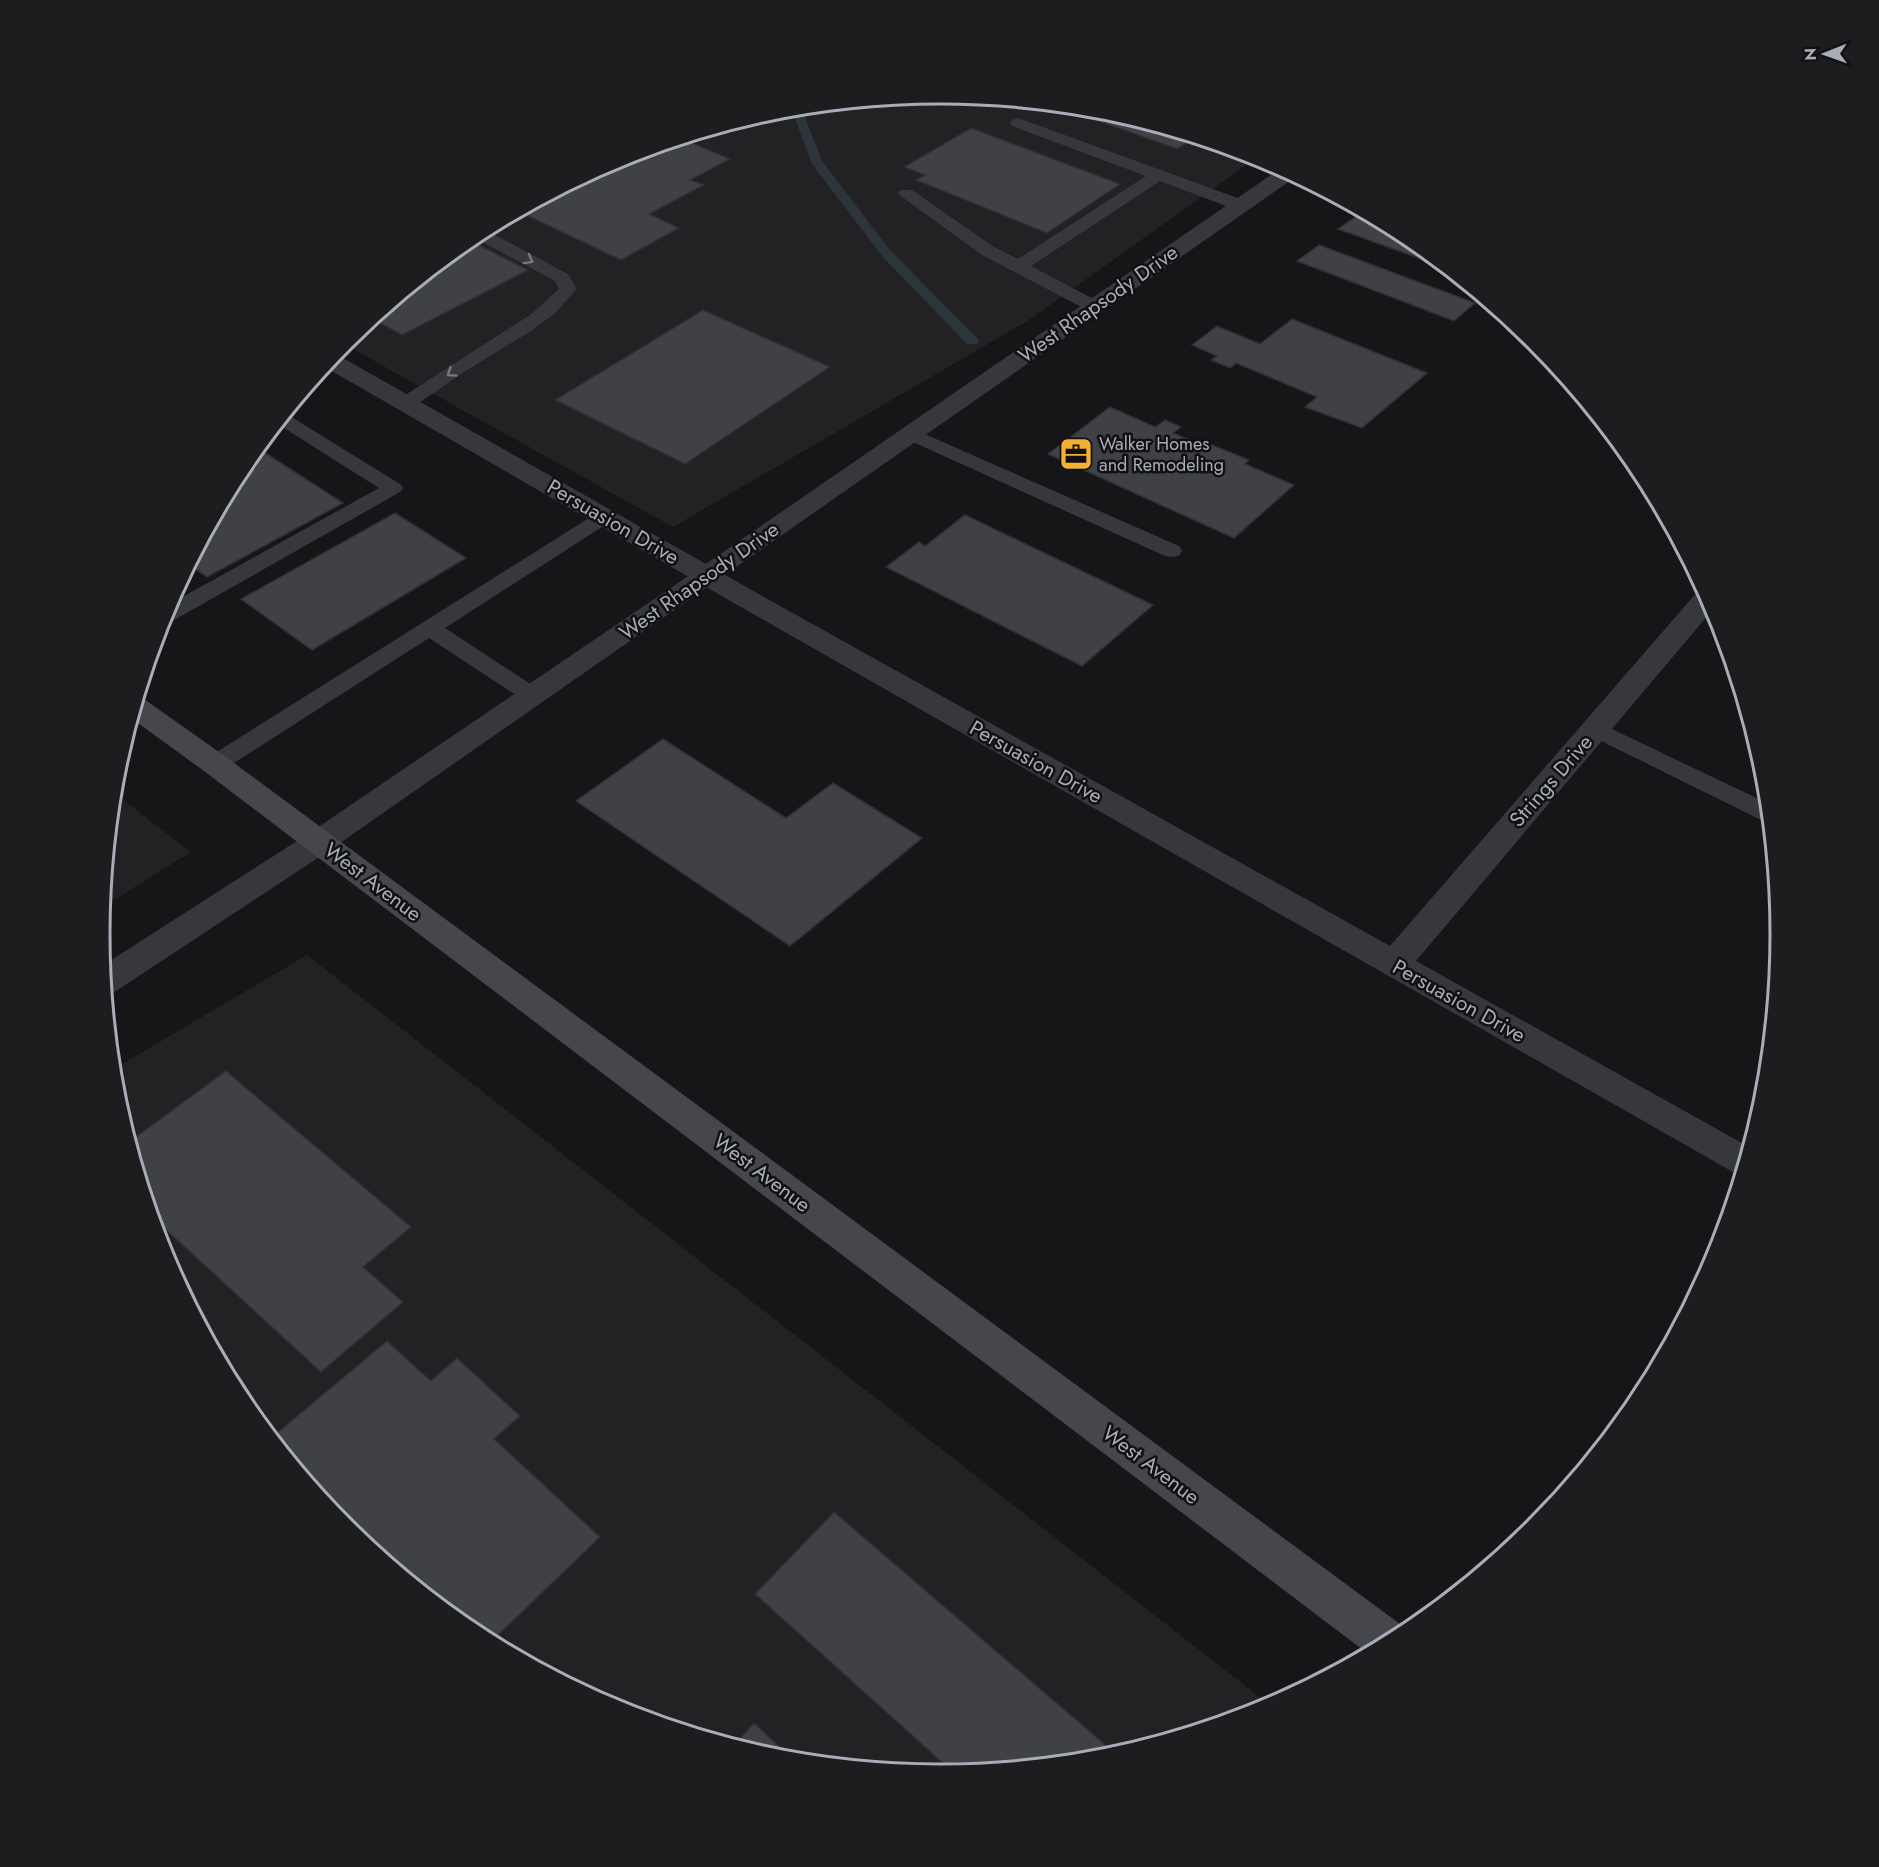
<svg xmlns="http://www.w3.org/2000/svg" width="1879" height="1867" viewBox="0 0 1879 1867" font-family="Jost,sans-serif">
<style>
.built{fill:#222225}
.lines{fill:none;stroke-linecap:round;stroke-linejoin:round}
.stream{fill:#2c353c;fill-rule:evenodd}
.building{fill:#404145;stroke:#303034;stroke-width:1.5}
.service{fill:#37383d;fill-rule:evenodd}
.minor{fill:#37383d;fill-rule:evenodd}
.tertiary{fill:#37383d;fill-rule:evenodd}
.secondary{fill:#45474d;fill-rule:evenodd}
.oneway{stroke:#757881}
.labels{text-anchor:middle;stroke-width:5;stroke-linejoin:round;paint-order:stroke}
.far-poi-label{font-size:18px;fill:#a8adb8;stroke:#111113;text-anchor:start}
.street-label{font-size:21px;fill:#a8adb8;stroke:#111113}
.rim{fill:none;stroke:#a8adb8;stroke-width:3}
</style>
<rect width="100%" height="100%" fill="#161618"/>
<path class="built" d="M940 93 1104 109 1259 156 1029 320 673 527 342 343 473 234 618 157 776 109Z
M113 792 191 852 101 908Z
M307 955 1270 1705 1261 1710 1103 1758 939 1774 775 1758 618 1710 472 1632 345 1528 240 1400 163 1255 115 1097 112 1070Z"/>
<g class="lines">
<path class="stream" d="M801 107 822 161 890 250 977 338 979 341 977 344H967L882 256 812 164 791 108Z"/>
</g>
<path class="building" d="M1052 104 1104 109 1196 137 1177 149Z
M971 128 1120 184 1047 233 916 180 925 175 904 167Z
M680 138 730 159 690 180 704 185 649 214 679 228 621 260 526 215 542 207 538 205 562 193 566 194 582 186 578 184 596 176 600 178 610 172 606 171 659 147 656 145Z
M1361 213 1407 235 1449 269 1338 229Z
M467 239 528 270 402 335 371 318Z
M1319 245 1475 303 1454 321 1297 261Z
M703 310 830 367 685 464 555 400Z
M1292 319 1427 373 1362 428 1305 407 1317 397 1236 363 1230 368 1211 360 1217 356 1192 345 1217 326 1260 344Z
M1110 407 1155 427 1165 420 1181 427 1173 433 1201 445 1205 442 1249 460 1245 464 1294 485 1234 538 1048 454Z
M256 447 343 503 207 577 189 564 241 466Z
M395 513 466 558 312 650 241 599Z
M965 515 1153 605 1082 666 886 567 919 542 925 546Z
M663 739 786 818 833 783 922 838 790 946 576 801Z
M226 1071 411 1227 363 1267 403 1302 321 1372 151 1216 129 1142Z
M387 1341 431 1381 457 1358 520 1416 494 1439 600 1537 491 1642 472 1632 345 1528 271 1438Z
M834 1512 1116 1754 1103 1758 954 1773 755 1594Z
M754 1723 794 1760 775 1758 734 1745Z"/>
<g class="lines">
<path class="service" d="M1018 118 1246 201 1248 205 1246 209H1234L1160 181 1031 266 1101 303 1104 307 1101 311H1089L982 255 898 194 900 190H912L994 247 1018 259 1146 176 1012 126 1010 123 1012 120Z
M484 229 568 274 577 289 554 314 531 331 464 372 413 407H399L396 403 399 399 530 315 559 289 555 281 471 236Z
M285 413 400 484 403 488 400 492 169 623 159 624 166 606 379 488 276 423Z
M911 428 1179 546 1182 551 1179 556 1172 557 1165 556 904 438 901 434 904 430Z
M604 511 611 513 614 517 611 521 445 628 541 691 544 696 541 701 533 703 525 701 429 638 223 770 215 772 207 770 203 764 207 758 597 513Z
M1595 721 1767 803 1769 821 1759 819 1587 734 1583 729 1587 724Z"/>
<path class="minor" d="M334 353 773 602 1390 946 1698 591 1704 589 1714 608 1416 961 1749 1147 1740 1176 753 614 323 366Z
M319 831 330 834 335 842 330 850 116 991 105 994 102 966 308 834Z"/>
<path class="tertiary" d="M1281 168 1297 176 330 850 319 853 308 850 303 842 308 834 697 570Z"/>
<path class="secondary" d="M137 697 144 699 226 757 1404 1627 1406 1633 1367 1653 204 771 131 718Z"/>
</g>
<defs><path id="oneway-chevron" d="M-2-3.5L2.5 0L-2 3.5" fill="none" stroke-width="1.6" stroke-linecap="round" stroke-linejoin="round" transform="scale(1.5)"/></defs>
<g class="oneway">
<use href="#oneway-chevron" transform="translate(529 260) rotate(29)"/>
<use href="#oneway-chevron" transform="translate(451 373) rotate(146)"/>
</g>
<defs>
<g id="office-square" transform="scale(1.725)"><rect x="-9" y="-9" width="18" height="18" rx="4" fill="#f2b134" stroke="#111113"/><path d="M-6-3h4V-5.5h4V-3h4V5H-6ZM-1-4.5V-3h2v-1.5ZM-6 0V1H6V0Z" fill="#111"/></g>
</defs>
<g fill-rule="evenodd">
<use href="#office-square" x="1076" y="454"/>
</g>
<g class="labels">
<g class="far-poi-label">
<text x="1099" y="450">Walker Homes<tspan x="1099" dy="21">and Remodeling</tspan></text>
</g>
<g class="street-label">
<text transform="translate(1098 304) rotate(-35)" y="7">West Rhapsody Drive</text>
<text transform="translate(613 522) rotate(30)" y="7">Persuasion Drive</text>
<text transform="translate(699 581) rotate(-35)" y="7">West Rhapsody Drive</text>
<text transform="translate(1036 762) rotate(29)" y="7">Persuasion Drive</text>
<text transform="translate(1551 781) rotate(-49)" y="7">Strings Drive</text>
<text transform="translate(373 882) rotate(37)" y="7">West Avenue</text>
<text transform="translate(1459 1001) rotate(29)" y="7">Persuasion Drive</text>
<text transform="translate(762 1173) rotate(37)" y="7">West Avenue</text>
<text transform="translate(1151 1465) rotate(37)" y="7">West Avenue</text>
</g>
</g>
<path d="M0 0H1879V1867H0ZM110 934a830 830 0 1 1 1660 0a830 830 0 1 1-1660 0Z" fill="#1d1d20" fill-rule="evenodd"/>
<path class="rim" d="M110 934a830 830 0 1 1 1660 0a830 830 0 1 1-1660 0Z"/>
<g transform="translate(1825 54) rotate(269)" stroke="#111113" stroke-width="4.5" paint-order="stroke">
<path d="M0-4.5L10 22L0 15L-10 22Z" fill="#a8adb8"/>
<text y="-9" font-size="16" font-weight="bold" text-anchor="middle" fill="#a8adb8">N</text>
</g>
</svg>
